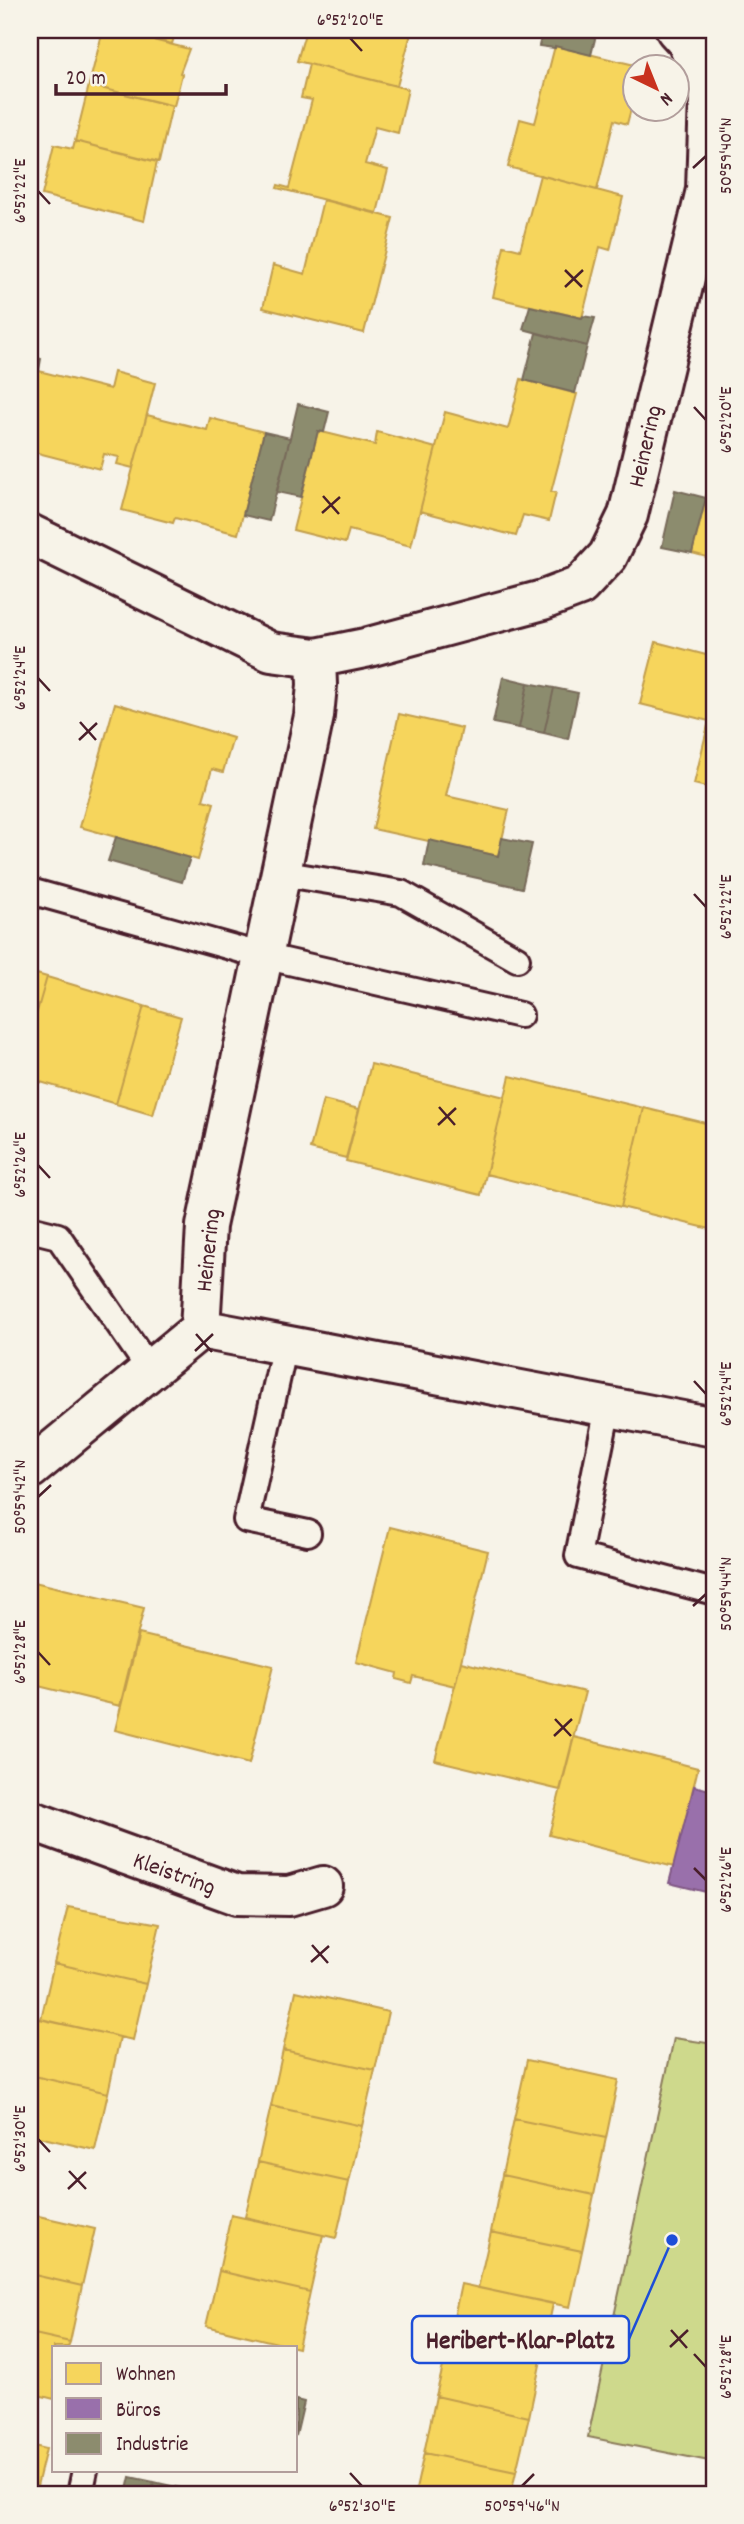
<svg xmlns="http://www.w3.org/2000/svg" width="744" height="2524" viewBox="0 0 744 2524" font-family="Dekko,sans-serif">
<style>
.green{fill:#ced98c;stroke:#8c7c5c;stroke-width:2}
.homes{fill:#f6d55c;stroke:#c29e4d;stroke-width:2}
.offices{fill:#9970ab;stroke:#815885;stroke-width:2}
.industry{fill:#8c8c6e;stroke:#786b5a;stroke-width:2}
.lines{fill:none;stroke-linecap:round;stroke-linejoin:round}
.service-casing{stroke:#4a1f2b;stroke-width:30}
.minor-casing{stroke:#4a1f2b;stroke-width:44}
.service{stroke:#f7f3e8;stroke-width:24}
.minor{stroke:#f7f3e8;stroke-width:38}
.ticks{fill:none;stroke:#4a1f2b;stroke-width:2.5}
.labels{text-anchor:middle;stroke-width:7;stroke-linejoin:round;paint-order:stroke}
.street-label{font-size:24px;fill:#4a1f2b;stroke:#f7f3e8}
.leader{fill:none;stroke:#1d4ed8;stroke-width:2.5}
.callout-dot{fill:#1d4ed8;stroke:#f7f3e8;stroke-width:2.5}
.callout{fill:#f7f3e8;stroke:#1d4ed8;stroke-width:2.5}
.callout-label{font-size:26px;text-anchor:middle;font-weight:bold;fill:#4a1f2b}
.neatline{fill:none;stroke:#4a1f2b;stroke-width:2.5}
.ticks-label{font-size:18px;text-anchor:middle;fill:#4a1f2b}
</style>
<rect width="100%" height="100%" fill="#f7f3e8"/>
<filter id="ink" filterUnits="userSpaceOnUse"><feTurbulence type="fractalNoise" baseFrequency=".0143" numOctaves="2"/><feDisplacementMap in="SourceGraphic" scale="14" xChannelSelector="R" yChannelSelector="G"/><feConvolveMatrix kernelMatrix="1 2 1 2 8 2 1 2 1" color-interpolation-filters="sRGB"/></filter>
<g filter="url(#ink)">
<path class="green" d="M674 2038 714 2044V2462L588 2437Z"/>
<path class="homes" d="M103 30H113L189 49 180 73 182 74 174 106 89 85Z
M113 30H176L172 44Z
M306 30H412L397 86 297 61Z
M555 46 639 66H636V90L627 124 614 120 597 190 508 167 520 119 535 123Z
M309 64 408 89 398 133 375 127 365 164 388 170 377 213 277 188 278 185 289 188 312 100 301 98Z
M89 85 172 106 159 162 75 141Z
M75 141 157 162 144 221 42 195 54 145 73 149Z
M540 175 623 197 610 250 600 247 582 318 493 297 504 246 520 250Z
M323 200 393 218 364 333 263 308 273 265 305 274Z
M35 370 110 389 114 372 155 383 133 468 117 464 119 457 104 454 100 469 30 451V390Z
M521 379 577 394 551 492H556L549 521 523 515 516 536 420 511 445 412 508 429Z
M147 415 207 430 210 418 264 432 238 534 175 518 173 523 122 510Z
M318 431 375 445 377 432 436 448 411 546 349 530 345 543 293 530Z
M713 469 714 470V559L692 553Z
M656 642 714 657V789L694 784 709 721 640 704Z
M115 703 233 738 223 772 212 769 203 800 214 803 198 860 80 827Z
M399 714 462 728 446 796 509 810 498 856 373 829Z
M30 972 47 977 30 1036Z
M47 977 144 1006 116 1104 30 1079V1036Z
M144 1006 181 1017 153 1115 116 1104Z
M371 1064 505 1097 481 1195 346 1161Z
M510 1076 644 1108 621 1207 486 1174Z
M323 1100 359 1109 346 1158 310 1149Z
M644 1108 714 1125V1230L621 1207Z
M390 1527 488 1551 455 1686 413 1676 411 1683 396 1679 397 1673 356 1662Z
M30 1581 144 1608 120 1706 30 1684Z
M139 1634 273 1666 249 1764 115 1730Z
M461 1662 585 1692 560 1790 435 1760Z
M574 1737 698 1768 674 1867 549 1835Z
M68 1907 160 1924 146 1984 54 1963Z
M54 1963 146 1984 133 2040 41 2019Z
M296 1991 388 2012 375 2070 283 2050Z
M30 2017 120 2037 108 2093 30 2075Z
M283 2050 375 2070 362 2126 271 2106Z
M527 2060 618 2080 606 2138 514 2119Z
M30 2075 108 2093 95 2150 30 2135Z
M271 2106 362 2126 349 2182 258 2162Z
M514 2119 606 2138 594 2195 502 2175Z
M258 2162 349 2182 336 2238 245 2217Z
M502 2175 594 2195 582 2251 491 2232Z
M30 2214 95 2229 82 2286 30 2274Z
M231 2215 323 2235 310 2292 219 2271Z
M491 2232 582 2251 570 2307 478 2288Z
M219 2271 310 2292 298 2348 206 2326Z
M30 2274 82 2286 70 2342 30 2333Z
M461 2284 553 2304 541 2360 449 2341Z
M30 2333 70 2342 68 2347H54V2399L30 2393Z
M449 2341 541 2360 529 2417 436 2396Z
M436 2396 529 2417 516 2472 424 2453Z
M30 2445 46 2449 35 2494H30Z
M424 2453 516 2472 511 2494H415Z"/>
<path class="offices" d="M694 1786 714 1791V1894L669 1883Z"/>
<path class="industry" d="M543 30H593L597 31 591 55 555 46V48L539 46Z
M530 306 582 318 583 316 595 318 587 346 523 329Z
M536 333 587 346 575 393 524 380Z
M30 356 41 359 39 370H35L30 390Z
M298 404 329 412 324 432 318 431 301 497 277 492Z
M264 432 290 438 269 521 243 515Z
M675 490 706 498 692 553 662 547Z
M503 677 528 683 519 728 493 723Z
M528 683 554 688 544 733 519 728Z
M554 688 578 693 568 739 544 733Z
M116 837 190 858 182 882 108 861Z
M502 838 532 844 522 888 424 866 429 840 498 856Z
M296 2400 304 2402 296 2436Z
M130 2477 154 2482 152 2494H126Z
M154 2482 180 2488 178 2494H152Z
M180 2488 204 2494H178Z"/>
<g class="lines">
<g class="service-casing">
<path id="service" d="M687 42 714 39
M280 873 401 893 517 959
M30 891 263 956 520 1015
M30 1229 58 1236 150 1370
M285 1345 246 1520 308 1533
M608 1407 578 1556 714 1592
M80 2494 85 2470"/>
</g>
<g class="minor-casing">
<g id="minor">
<path d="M676 30 687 42 709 96 706 190 628 515 608 556 580 586 543 600 365 648 316 658 317 685 314 716 206 1226 200 1329 714 1427"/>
<path d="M30 534 271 652 316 658"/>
<path d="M30 1469 200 1329"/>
<path id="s1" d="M30 1820 237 1895 289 1896 323 1886"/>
</g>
</g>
<use href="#service" class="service"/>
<use href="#minor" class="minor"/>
</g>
</g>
<path class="ticks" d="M350 38 362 51M693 168 706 156M38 191 50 204M565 270 582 287M565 287 583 270M694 407 706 420M323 496 339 514M322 513 340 497M38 678 50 691M80 722 96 740M79 740 97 723M694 894 706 907M439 1107 455 1125M438 1125 456 1108M38 1165 50 1178M196 1334 212 1352M195 1351 213 1334M694 1381 706 1394M38 1497 51 1485M693 1606 706 1594M38 1652 50 1665M555 1719 571 1736M554 1736 572 1719M694 1868 706 1880M312 1945 328 1963M311 1962 329 1946M38 2139 50 2152M69 2171 86 2189M68 2189 86 2172M671 2330 687 2348M670 2347 688 2330M694 2354 706 2367M350 2473 362 2486M522 2486 534 2474"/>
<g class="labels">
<g class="street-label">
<text transform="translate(644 446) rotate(-77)" y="8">Heinering</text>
<text transform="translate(207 1250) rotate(-84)" y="8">Heinering</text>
<text dy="8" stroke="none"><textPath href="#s1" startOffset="154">Kleistring</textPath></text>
</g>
</g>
<path class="leader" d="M672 2240L629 2339"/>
<circle class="callout-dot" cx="672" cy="2240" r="7"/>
<rect class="callout" x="412" y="2316" width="217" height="47" rx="7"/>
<g class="callout-label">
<text x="520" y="2348">Heribert-Klar-Platz</text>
</g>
<rect width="744" height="2524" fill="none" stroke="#f7f3e8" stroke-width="77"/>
<rect x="52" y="2346" width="245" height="126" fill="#f7f3e8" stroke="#b29e9c" stroke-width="2"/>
<rect x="66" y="2363" width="35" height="21" fill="#f6d55c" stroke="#b29e9c" stroke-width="2"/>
<text x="116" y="2380" font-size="21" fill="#4a1f2b">Wohnen</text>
<rect x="66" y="2398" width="35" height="21" fill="#9970ab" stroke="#b29e9c" stroke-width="2"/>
<text x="116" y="2416" font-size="21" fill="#4a1f2b">Büros</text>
<rect x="66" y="2433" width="35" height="21" fill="#8c8c6e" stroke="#b29e9c" stroke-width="2"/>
<text x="116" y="2450" font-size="21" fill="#4a1f2b">Industrie</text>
<g transform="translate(656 88) rotate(137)"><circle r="33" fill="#f7f3e8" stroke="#b29e9c" stroke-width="2"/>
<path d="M0-5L12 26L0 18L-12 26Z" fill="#c8321e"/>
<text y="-10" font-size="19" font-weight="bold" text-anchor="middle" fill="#4a1f2b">N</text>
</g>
<path d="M56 84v10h170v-10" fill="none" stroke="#4a1f2b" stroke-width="3.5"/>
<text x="66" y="84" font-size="21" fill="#4a1f2b" stroke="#f7f3e8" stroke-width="5" paint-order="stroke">20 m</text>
<rect x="38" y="38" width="668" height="2448" class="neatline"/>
<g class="ticks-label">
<text x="350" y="25">6°52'20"E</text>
<text transform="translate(725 156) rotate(-90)" y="6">50°59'40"N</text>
<text transform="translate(19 191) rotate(-90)" y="6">6°52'22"E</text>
<text transform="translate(725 420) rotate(-90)" y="6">6°52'20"E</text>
<text transform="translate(19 678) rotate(-90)" y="6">6°52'24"E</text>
<text transform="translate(725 907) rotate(-90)" y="6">6°52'22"E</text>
<text transform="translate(19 1165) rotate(-90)" y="6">6°52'26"E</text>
<text transform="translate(725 1394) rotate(-90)" y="6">6°52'24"E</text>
<text transform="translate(19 1497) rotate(-90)" y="6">50°59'42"N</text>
<text transform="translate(725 1594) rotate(-90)" y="6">50°59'44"N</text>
<text transform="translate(19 1652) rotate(-90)" y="6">6°52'28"E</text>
<text transform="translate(725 1880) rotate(-90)" y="6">6°52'26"E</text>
<text transform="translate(19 2139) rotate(-90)" y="6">6°52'30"E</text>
<text transform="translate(725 2367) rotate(-90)" y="6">6°52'28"E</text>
<text x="362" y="2511">6°52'30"E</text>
<text x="522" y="2511">50°59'46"N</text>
</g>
</svg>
